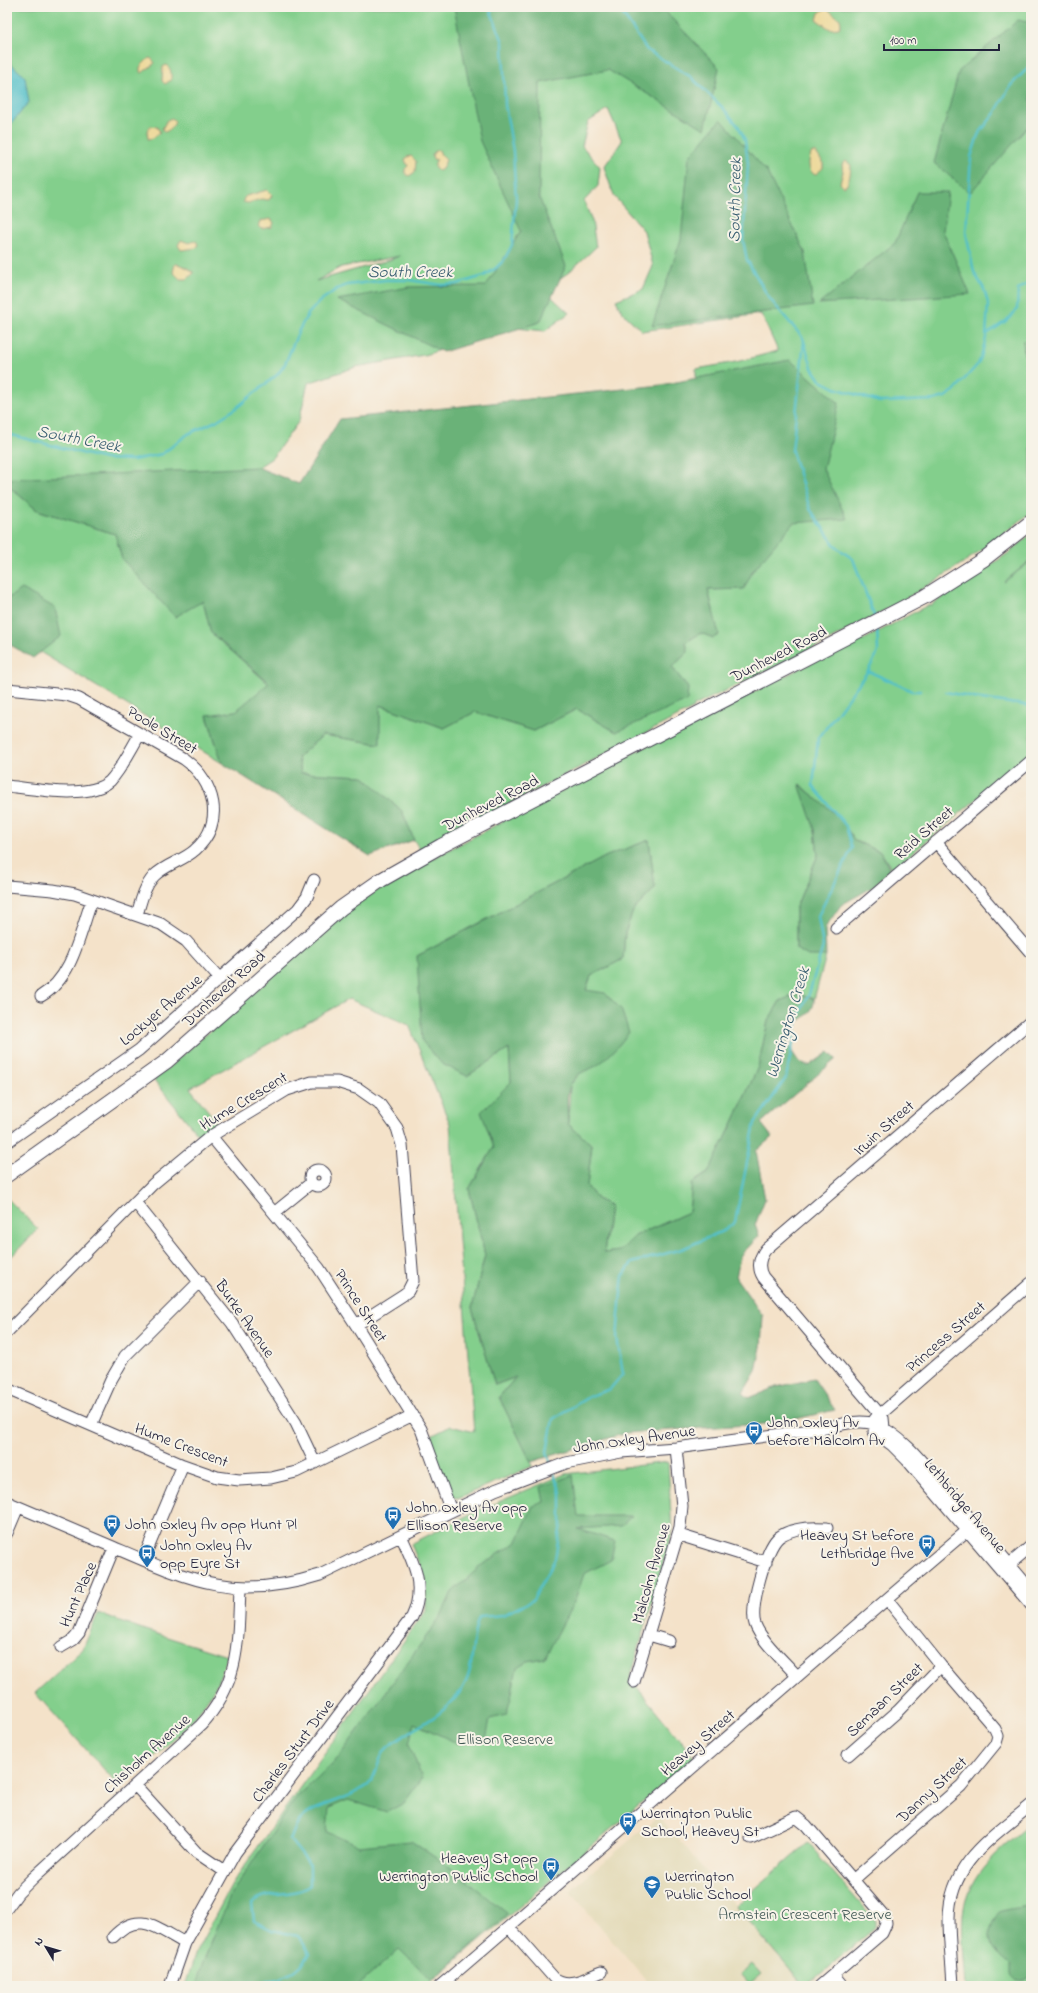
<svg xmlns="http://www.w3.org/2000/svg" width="1038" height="1993" viewBox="0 0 1038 1993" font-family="'Indie Flower',sans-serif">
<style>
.built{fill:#e4dbba}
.green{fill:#83cf8c;stroke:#527864;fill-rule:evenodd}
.forest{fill:#6ab278;stroke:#466a5a}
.sand{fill:#eeda9e;stroke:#887e6c}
.water{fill:#52c0c9;stroke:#3a7182}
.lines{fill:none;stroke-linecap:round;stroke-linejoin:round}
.stream{stroke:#52c0c9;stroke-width:2.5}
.minor-casing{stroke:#423f50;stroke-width:13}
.major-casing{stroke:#423f50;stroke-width:16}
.minor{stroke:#fff;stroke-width:11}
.major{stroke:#fff;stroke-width:14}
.labels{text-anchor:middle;stroke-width:4;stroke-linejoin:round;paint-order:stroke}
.street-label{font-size:16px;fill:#22223b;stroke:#f7f3e8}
.poi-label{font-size:16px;fill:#22223b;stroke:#f7f3e8;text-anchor:start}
.park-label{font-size:16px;fill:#3f5653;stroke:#f7f3e8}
.water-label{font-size:17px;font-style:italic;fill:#33596d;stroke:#f7f3e8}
</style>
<rect width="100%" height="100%" fill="#f7f3e8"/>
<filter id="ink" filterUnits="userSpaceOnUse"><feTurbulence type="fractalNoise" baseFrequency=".025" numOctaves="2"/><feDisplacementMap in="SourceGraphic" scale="8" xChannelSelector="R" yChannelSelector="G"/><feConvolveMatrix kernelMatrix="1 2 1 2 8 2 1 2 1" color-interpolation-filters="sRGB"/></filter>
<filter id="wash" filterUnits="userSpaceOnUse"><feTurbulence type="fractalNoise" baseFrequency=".012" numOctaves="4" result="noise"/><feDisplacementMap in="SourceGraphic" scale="16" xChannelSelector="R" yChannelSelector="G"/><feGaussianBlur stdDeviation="0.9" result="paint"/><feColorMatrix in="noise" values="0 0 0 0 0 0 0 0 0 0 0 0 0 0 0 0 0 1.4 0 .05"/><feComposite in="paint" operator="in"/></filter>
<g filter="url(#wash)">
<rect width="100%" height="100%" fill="#f4e2c9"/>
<path class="built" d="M658 1816 804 1986H641L647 1981 570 1891Z"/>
<path class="green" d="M7 7H1031V358L1025 354 1023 340 1024 355 1031 359V512C931 596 811 649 694 706V708L420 850 414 840 402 811 363 776 301 773 298 757 323 735 379 744 380 705 444 728 475 712 534 731 577 709 616 732 688 688 672 667 688 652 686 642 701 633 713 638V609L708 590 742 589 696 398V369L736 362 778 351 761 314 642 331 622 312 616 300 643 289 653 266 644 231 614 196 604 167 622 141 608 109 588 122 582 146 600 167 598 186 584 201 592 221 596 247 569 272 544 290 569 313 545 331 516 328 424 355 356 367 308 383 299 421 272 458 226 488 78 510 16 478 7 479ZM400 256 389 260 316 281 341 267Z
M7 485 37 510 115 534 122 559 203 601 211 633 269 684 236 711 207 716 222 763 40 652 61 636 22 590 7 599Z
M1031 534V560L1004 582 1031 561V749L1026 758 892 870 881 852 854 840 837 817 800 784 815 830 818 855 796 907V949L826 956 814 999 797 994 780 1001 768 1021 758 1067 730 1129 709 1172 692 1183 689 1212 635 1236 620 1251 604 1253 610 1206 597 1199 587 1186 592 1145 568 1124 570 1085 581 1072 595 1066 617 1047 629 1032 586 990 591 976 623 959 625 933 633 911 655 888 649 840 607 856 417 956 467 1076 509 1049 511 1082 482 1112 494 1147 469 1189 485 1255 472 1308 495 1385 516 1377 499 1397 533 1466 458 1498 451 1497 429 1437 451 1426 474 1432 450 1124 409 1025 349 999 190 1088 216 1121 199 1136 154 1080 354 905 412 869 643 748 862 637 863 640 928 605H931L1010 552Z
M7 1198 38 1229 7 1261Z
M668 1462 672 1533 630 1679 695 1758 426 1986H185L196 1952 235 1879 426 1610V1581L411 1544 470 1514 565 1474Z
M98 1613 145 1630 227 1656C213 1714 162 1748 120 1787L35 1693 83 1649Z
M1031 1823V1982L1028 1986H966C965 1963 961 1938 963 1915 967 1873 1002 1849 1031 1823Z
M808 1843 875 1921V1928L806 1986H804L735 1906Z
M752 1964 761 1974 749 1984 740 1974Z"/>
<path class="forest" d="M454 7H661L719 68 705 129 608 70 540 83 539 197 566 266 540 322 443 352 337 300 409 287 486 286 521 231 480 141Z
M1018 20 1031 23V123L970 193 934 163 959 71Z
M721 119 767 172 805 252 813 306 652 326 681 239 689 157Z
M917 192H948L943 231 970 294 819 304 895 243Z
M790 360 839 403 823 469 847 519 793 523 752 572 744 589 708 590 719 635 713 638 701 633 686 642 688 652 672 667 688 688 687 701 616 732 577 709 534 731 475 712 444 728 380 705V744L323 735 298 757 301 773 363 776 402 811 414 840 370 856 222 763 207 715 236 711 269 683 211 633 203 601 175 617 122 559 115 534 37 510 7 485V479L257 467 299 484 340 419 661 385Z
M22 589 55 608 61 636 33 658 7 643V599Z
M799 784 840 818 855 841 881 852 890 870 873 887 841 905 825 928 826 956H808L796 949V907L818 855 815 830Z
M649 840 655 888 633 911 625 933 623 959 591 976 586 990 605 993 621 1009 629 1032C620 1044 609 1058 596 1066 585 1072 578 1071 571 1084 565 1094 568 1113 568 1124L592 1145 587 1186 597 1199 610 1206 604 1253 620 1251 635 1236 689 1212 692 1183 708 1173 730 1129 758 1067 768 1021 780 1001 797 994 814 999C815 1012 801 1020 791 1025L787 1044 799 1062 809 1066 829 1052 836 1059 761 1123 772 1137 756 1151 765 1199 755 1225 759 1236 740 1256 736 1278 763 1316 761 1347 756 1371 743 1393 749 1398 776 1387 814 1379 835 1410 778 1423 626 1433 531 1462 499 1397 516 1377 495 1385 472 1308 485 1255 469 1189 494 1147 481 1112 511 1082 509 1049 467 1076 442 1064 422 1041 417 956 607 856Z
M573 1475 578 1516H632L621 1526 578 1529 615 1541 611 1560 584 1574 575 1600 545 1658 527 1661 517 1667 511 1698 506 1715 490 1719 486 1739 459 1744 414 1723 409 1744 422 1778 404 1803 387 1812 348 1800 329 1808 327 1832 359 1846 411 1841 454 1870 508 1914 432 1980 399 1949 358 1986H196L203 1962 231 1894 294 1800 338 1758 441 1616 452 1592 483 1564 516 1543 533 1506 544 1502 541 1487Z
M1031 1905V1976L1025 1980 1017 1981 1011 1975V1965C998 1954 986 1945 991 1927 993 1920 995 1915 1001 1911Z"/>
<path class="sand" d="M826 8 840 19 841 24 839 28 830 29 817 20 819 13Z
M149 58 152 59 155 63 142 73 140 72V67Z
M166 65C172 69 171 74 171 80L165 84 162 81 163 67Z
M172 118 175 121C174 126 170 130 165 132L163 131 162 129 167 120Z
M151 126 157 127 160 132 153 138 148 139 147 131Z
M439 150 441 155 446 160 442 169 439 171 435 168V162L437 160 433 159 432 155 435 151Z
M812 152 816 153 823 162V168L815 175C807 170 808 160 812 152Z
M411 156 416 161 415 172 409 176 405 173V169L408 166 405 160 407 157Z
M846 161 851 165 850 175 847 185 843 187 840 183 843 172 842 164Z
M267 190 272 195 269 200 261 199 248 203 243 202 244 198 246 196Z
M271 219 274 223 272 227 262 229 258 226 260 221Z
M181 240 189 243 195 241 197 242 198 246 196 248 181 250 178 245Z
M175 264C181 264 190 269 194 273L187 279H180L173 272Z"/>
<path class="water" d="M7 60 25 77 29 102 11 124 7 125Z"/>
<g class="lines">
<path class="stream" d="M618 7 647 50 691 77 723 108 739 127 745 140 748 164 743 240 747 260 769 298 803 338 812 368 820 380 835 388 880 402 934 400 945 397 954 391 978 364 981 357 986 338 988 303 984 289 974 272 966 233 971 157 978 135 995 113 1011 85 1031 65
M987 334 1006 321 1017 310 1018 290 1031 281
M804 341 792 451 810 509 836 547 853 559 875 618
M7 434 105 459 133 460 162 454 188 434 216 421 235 409 278 374 285 364 299 330 308 314 320 301 337 289 347 285 386 280H409L442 285 457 284 484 276 496 268 504 260 512 245 516 199 513 151 505 105 503 42 489 7
M868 671 912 691H920
M946 692 974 698 1031 706
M552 1466 547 1452 553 1419 590 1396 610 1389 623 1374 617 1338 621 1292 623 1276 632 1263 682 1249 725 1230 735 1222 755 1123 786 1078 798 1017 809 994 823 946 818 916 852 848 846 826 813 786 818 739 868 671 878 652 877 627
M223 1986 225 1983C257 1983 293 1985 310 1953L298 1936 272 1930 254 1921 252 1903C268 1889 294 1898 310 1885V1865L290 1840C293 1835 294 1828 298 1823 310 1806 338 1803 356 1792 359 1790 366 1788 369 1784 378 1774 377 1757 388 1747 411 1728 441 1719 460 1692 478 1667 468 1643 479 1617L503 1615 533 1600 555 1559 561 1524V1493L553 1471"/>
</g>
</g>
<g filter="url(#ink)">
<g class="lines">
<g class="minor-casing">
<path id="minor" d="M7 689 67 695 79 699 184 759C215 781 226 823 195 850 183 861 166 864 154 876 144 887 141 901 137 915
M7 786C34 789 89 800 110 781 122 768 131 749 140 734
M936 842 1031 953
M7 886 53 890 75 894 161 924 186 941 220 979
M836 928 1031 761
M41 996C73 978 80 932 92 900
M211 1136 319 1268 356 1325 421 1429 451 1511
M7 1142 139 1050 298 909 307 897 314 880
M310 1178a8 8 0 1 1 16 0a8 8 0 1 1-16 0Z
M135 1202 232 1323 296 1423 315 1463
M274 1213 311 1183
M7 1332 153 1184 211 1136 287 1090 312 1082H337L359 1089 379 1103 397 1128 402 1145 413 1281 408 1291 403 1295 356 1325
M7 1389 183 1465 217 1477 239 1480 271 1478 296 1472 413 1415
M875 1419 1031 1283
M91 1425 111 1380 125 1356 200 1281
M874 1432 892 1445 907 1460 1031 1605
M879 1435 884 1428 883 1418 763 1277C757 1267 759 1258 766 1249L1031 1021
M7 1502C42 1517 78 1532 113 1547 190 1580 235 1602 320 1575L495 1490 566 1463 621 1452 676 1448 826 1428C840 1424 860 1419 874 1424 903 1434 930 1472 949 1494 977 1526 1004 1558 1031 1590
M7 1533 18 1507
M679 1535 766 1562
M143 1560 183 1465
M1004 1569 1031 1546
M649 1635 669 1641
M61 1647 73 1640 79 1633 114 1548
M797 1676C785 1662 761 1641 755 1624 749 1608 766 1547 779 1537 792 1527 812 1527 827 1528
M634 1682 680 1527 682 1506 676 1448
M848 1755 898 1711 941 1666
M135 1785 196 1852 224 1871
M751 1838 796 1817 806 1825 885 1917 886 1924 882 1933 820 1986
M853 1880 961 1786 996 1743 998 1736 995 1729 941 1666 887 1599
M7 1908 18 1893 33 1878 201 1725C240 1683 238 1641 240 1587
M509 1927 554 1978C569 1989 586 1978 601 1972
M113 1937C139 1909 158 1929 185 1943
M833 1975 842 1986
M170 1986 185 1943 235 1853 412 1617C426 1587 414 1563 401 1536
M440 1986C619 1833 795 1676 975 1524
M953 1986C952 1964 949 1941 949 1919 949 1863 993 1837 1031 1805"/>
</g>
<g class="major-casing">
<path id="major" d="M7 1175 167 1061 341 908 381 880 441 846 924 597 984 559 1031 522"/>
</g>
<use href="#minor" class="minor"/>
<use href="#major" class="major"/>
</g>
</g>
<defs>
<g id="bus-pin" transform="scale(0.9)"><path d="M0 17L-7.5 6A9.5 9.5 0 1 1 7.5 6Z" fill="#1f6fb2" stroke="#f7f3e8"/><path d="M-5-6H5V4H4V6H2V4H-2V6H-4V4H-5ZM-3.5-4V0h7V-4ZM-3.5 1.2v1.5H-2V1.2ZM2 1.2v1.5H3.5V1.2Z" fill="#fff"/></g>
<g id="school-pin" transform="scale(0.9)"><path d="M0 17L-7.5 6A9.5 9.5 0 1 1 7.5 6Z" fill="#1f6fb2" stroke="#f7f3e8"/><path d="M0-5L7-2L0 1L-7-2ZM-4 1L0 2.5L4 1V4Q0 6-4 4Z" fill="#fff"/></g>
</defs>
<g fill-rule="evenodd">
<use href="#bus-pin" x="754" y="1430"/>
<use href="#bus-pin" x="393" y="1515"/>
<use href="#bus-pin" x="112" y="1523"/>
<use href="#bus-pin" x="927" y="1543"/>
<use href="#bus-pin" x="147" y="1553"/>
<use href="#bus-pin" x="628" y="1821"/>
<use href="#bus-pin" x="551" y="1866"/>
<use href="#school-pin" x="652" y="1884"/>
</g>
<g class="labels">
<g class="street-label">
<text transform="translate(778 653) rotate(-27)" y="6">Dunheved Road</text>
<text transform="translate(163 729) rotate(31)" y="6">Poole Street</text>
<text transform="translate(490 802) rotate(-27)" y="6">Dunheved Road</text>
<text transform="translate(923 832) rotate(-41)" y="6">Reid Street</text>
<text transform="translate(223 988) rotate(-42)" y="6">Dunheved Road</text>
<text transform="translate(160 1009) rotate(-40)" y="6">Lockyer Avenue</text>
<text transform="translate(243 1100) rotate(-31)" y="6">Hume Crescent</text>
<text transform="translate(883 1127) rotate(-41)" y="6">Irwin Street</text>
<text transform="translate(362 1305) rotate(57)" y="6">Prince Street</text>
<text transform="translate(246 1318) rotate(55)" y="6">Burke Avenue</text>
<text transform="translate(945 1336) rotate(-41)" y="6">Princess Street</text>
<text transform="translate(634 1438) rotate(-8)" y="6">John Oxley Avenue</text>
<text transform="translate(182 1444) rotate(21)" y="6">Hume Crescent</text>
<text transform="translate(966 1505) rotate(50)" y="6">Lethbridge Avenue</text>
<text transform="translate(650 1573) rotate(-74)" y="6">Malcolm Avenue</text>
<text transform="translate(77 1594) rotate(-66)" y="6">Hunt Place</text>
<text transform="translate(884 1699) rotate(-44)" y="6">Semaan Street</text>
<text transform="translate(697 1742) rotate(-41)" y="6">Heavey Street</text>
<text transform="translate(292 1750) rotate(-53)" y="6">Charles Sturt Drive</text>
<text transform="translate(146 1753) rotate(-42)" y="6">Chisholm Avenue</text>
<text transform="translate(931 1789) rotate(-43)" y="6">Danny Street</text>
</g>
<g class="poi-label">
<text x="767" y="1427">John Oxley Av<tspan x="767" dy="18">before Malcolm Av</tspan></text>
<text x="406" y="1512">John Oxley Av opp<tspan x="406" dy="18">Ellison Reserve</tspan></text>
<text x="125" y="1529">John Oxley Av opp Hunt Pl</text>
<text x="914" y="1540" text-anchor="end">Heavey St before<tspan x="914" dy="18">Lethbridge Ave</tspan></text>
<text x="160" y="1550">John Oxley Av<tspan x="160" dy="18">opp Eyre St</tspan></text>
<text x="641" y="1818">Werrington Public<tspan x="641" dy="18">School, Heavey St</tspan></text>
<text x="538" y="1863" text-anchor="end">Heavey St opp<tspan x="538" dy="18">Werrington Public School</tspan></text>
<text x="665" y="1881">Werrington<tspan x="665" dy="18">Public School</tspan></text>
</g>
<g class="park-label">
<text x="505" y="1744">Ellison Reserve</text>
<text x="805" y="1919">Armstein Crescent Reserve</text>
</g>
<g class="water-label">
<text transform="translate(734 200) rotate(-89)" y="6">South Creek</text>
<text x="410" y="277">South Creek</text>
<text transform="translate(79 438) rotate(11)" y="6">South Creek</text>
<text transform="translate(787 1022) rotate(-73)" y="6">Werrington Creek</text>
</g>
</g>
<rect width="1038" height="1993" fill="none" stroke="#f7f3e8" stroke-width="24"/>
<g transform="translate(46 1947) rotate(308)" stroke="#f7f3e8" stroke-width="3" paint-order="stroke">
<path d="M0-3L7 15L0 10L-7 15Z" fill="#22223b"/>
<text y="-6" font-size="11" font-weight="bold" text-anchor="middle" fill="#22223b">N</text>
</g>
<path d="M884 44v6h115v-6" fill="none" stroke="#22223b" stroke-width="2"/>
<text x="890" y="44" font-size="12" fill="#22223b" stroke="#f7f3e8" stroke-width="3" paint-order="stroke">100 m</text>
</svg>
